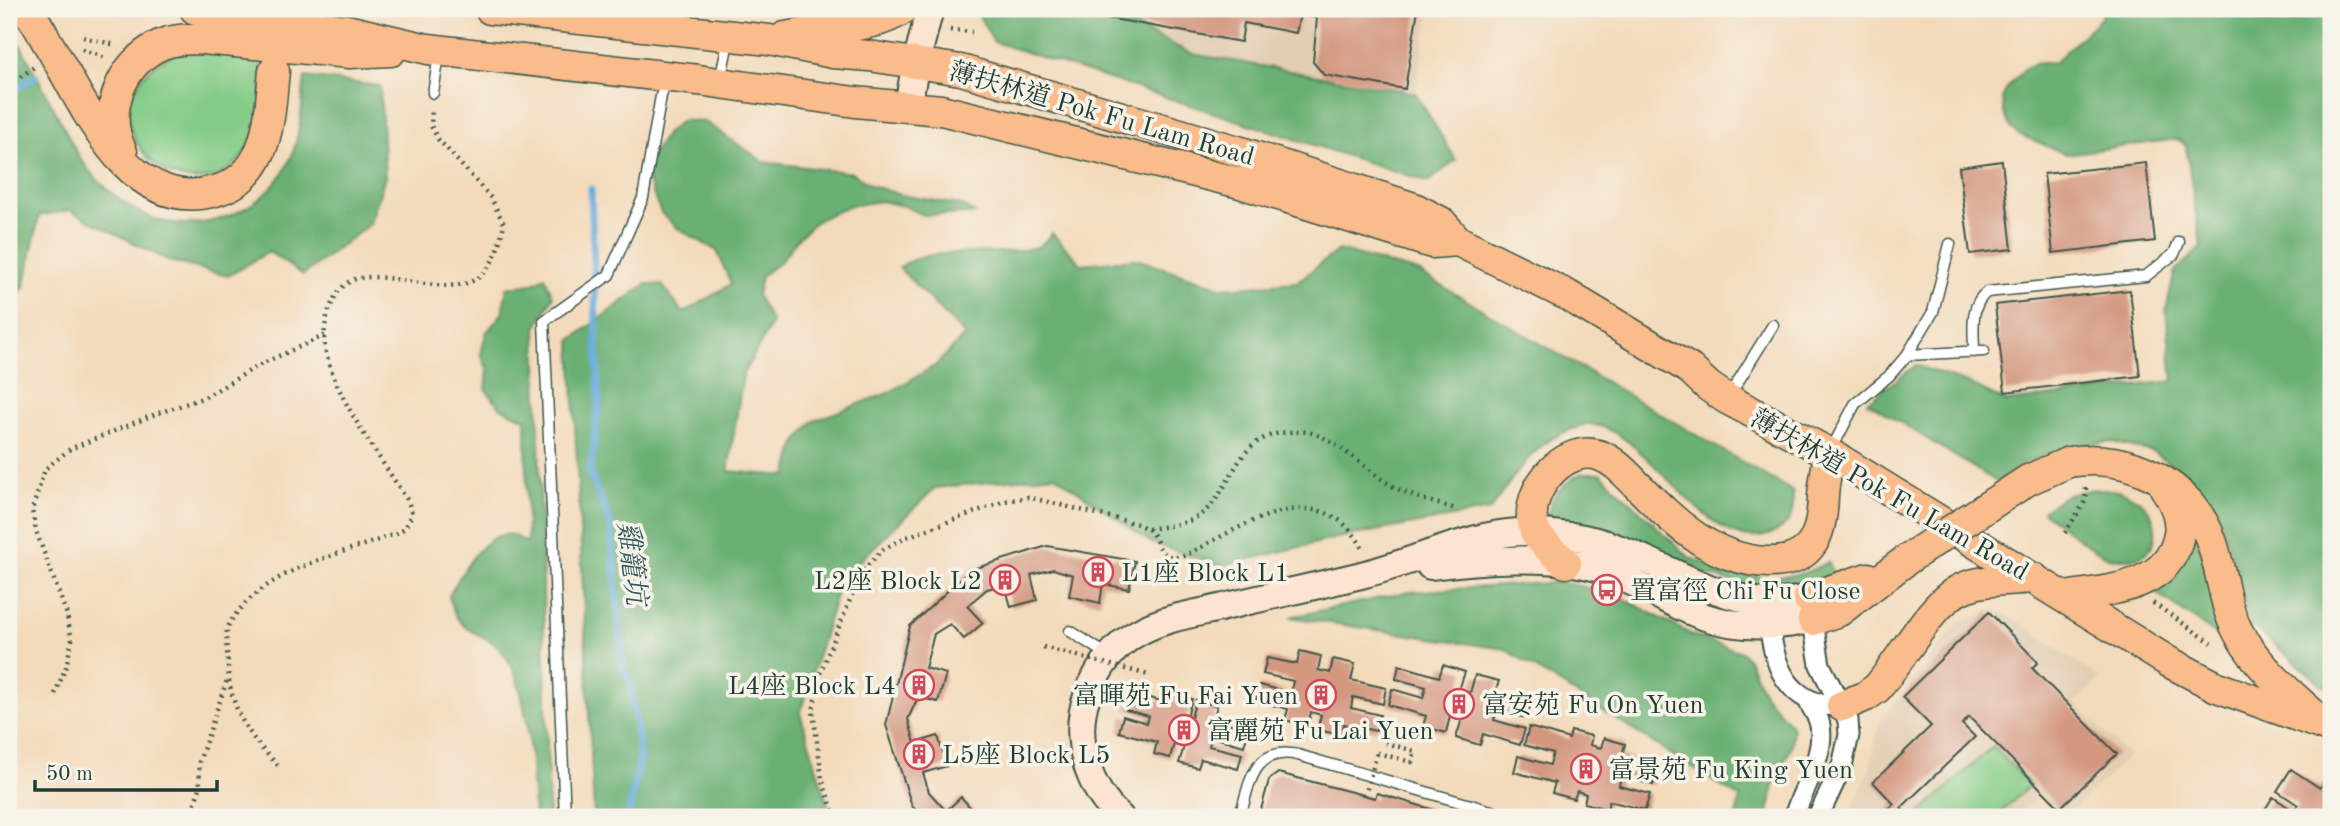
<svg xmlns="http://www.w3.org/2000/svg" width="2340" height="826" viewBox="0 0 2340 826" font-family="'Old Standard TT','Noto Serif TC',serif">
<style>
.built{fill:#e2ceb3}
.green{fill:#84cc87;stroke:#52845e;stroke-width:2}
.forest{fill:#6bb074;stroke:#457654;stroke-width:2}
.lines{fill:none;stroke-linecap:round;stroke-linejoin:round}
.stream{stroke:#6aaddf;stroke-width:7}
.building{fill:#d49881}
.lane-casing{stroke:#3f5548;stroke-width:13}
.street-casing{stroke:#3f5548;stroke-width:23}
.secondary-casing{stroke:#3f5548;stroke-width:30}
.primary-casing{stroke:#3f5548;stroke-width:33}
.path{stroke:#3f5548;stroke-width:4.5;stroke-dasharray:2 5;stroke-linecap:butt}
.lane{stroke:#fff;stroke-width:10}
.street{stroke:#fff;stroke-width:19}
.secondary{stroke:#fde4d0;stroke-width:26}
.primary{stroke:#f9bc8a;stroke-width:30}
.primary-bridge-casing{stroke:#3f5548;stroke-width:33;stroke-linecap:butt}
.path-bridge{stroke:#3f5548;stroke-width:4.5;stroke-dasharray:2 5;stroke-linecap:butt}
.primary-bridge{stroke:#f9bc8a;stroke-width:30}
.labels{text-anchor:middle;stroke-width:7;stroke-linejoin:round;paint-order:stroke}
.street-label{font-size:26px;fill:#1f3d34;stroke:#f7f3e8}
.poi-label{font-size:26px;fill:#1f3d34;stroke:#f7f3e8;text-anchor:start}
.water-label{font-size:28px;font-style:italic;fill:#32595f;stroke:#f7f3e8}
</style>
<rect width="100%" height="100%" fill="#f7f3e8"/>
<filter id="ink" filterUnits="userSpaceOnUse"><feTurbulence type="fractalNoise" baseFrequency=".0143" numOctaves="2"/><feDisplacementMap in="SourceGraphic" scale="14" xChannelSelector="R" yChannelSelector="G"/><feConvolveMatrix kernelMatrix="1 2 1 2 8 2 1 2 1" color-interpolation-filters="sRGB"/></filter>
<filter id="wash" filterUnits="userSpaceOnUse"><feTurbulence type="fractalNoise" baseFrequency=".00686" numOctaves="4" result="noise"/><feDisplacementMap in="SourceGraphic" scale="28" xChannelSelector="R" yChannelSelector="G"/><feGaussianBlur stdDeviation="1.57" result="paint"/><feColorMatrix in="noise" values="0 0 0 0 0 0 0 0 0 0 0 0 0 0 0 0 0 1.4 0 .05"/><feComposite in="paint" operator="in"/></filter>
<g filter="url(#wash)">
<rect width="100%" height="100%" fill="#f3daba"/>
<path class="built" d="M1047 9H1430L1415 93 1192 54 1137 27 1052 15Z
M1995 609 2020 623 2100 678 2074 703 2129 756 2065 817 2038 794 2014 817H1848L1869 772 1880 721 1959 623Z"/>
<path class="green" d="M174 53 263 55C262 73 263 108 258 124 214 257 51 118 174 53Z
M1993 746 2030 785 1996 817H1920L1918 815Z"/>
<path class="forest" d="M975 9H1047L1053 15 1137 27 1192 54 1415 93 1456 160 1428 182 994 42Z
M2103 9H2331V687H2325L2250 624 2234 561 2220 518 2192 478 2153 452 2112 442 2067 447 2026 462 1997 482 1867 402 1916 365 1967 383 2006 402 2173 381 2166 310 2175 271 2201 247 2186 146 2178 139 2066 154 2020 135 2011 128 2004 113 2002 99 2007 88 2025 68 2034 64 2055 62 2102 17Z
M9 41 20 44C34 71 48 97 62 124 71 141 79 160 92 174 112 196 141 219 172 223 221 229 273 203 292 155 301 132 302 102 305 77L380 86 385 176 370 224 303 275 269 252 228 276 169 261 70 210 39 216 24 288 9 301Z
M682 120 705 122 764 162 853 173 870 185 901 195 959 205 977 214 923 215 904 206 881 201 848 206 816 221 799 237 780 262 761 276 757 296 772 323 743 374 728 471 787 476 795 445 813 421 888 393 936 365 965 335 899 268C929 243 998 259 1037 247 1043 245 1048 238 1052 233L1081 264 1136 259 1224 288 1297 282 1338 250 1418 272 1792 491C1794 505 1794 520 1781 529 1711 573 1651 425 1587 424 1583 424 1576 428 1572 429 1533 442 1513 478 1490 510L1337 538 1221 566 1152 543 1055 475 935 488 841 579 800 713 831 815 834 817H594L571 340 646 284 662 285 683 313 731 284 717 251 677 228 661 213 646 177 651 156 666 134Z
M545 277 553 297 536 328 549 817H534C532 775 530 689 505 655 484 626 459 642 449 596 460 577 483 529 512 535 516 536 523 541 527 543L526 419 501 408 486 390 488 371 481 354 486 333 502 314 507 288 532 284Z
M1581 473H1600L1690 558 1730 573 1768 578 1805 573 1828 562 1837 579 1768 593 1683 567 1633 540 1602 529 1570 524 1545 526C1551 496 1555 489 1581 473Z
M2095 489C2110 489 2124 490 2137 499 2164 516 2162 560 2125 559 2119 559 2114 559 2109 557 2085 546 2063 526 2042 511L2068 494Z
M2190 520 2234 647 2149 588Z
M1561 582 1615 594 1692 635 1742 652 1749 661 1765 696 1793 727 1791 748 1775 782 1767 817H1736L1740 798 1505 649 1290 617 1408 592Z"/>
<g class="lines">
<path class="stream" d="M9 94 36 76
M591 189 599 402 590 473 611 526 623 670 630 682 640 758 629 812 630 817"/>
</g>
<g id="blocks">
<path class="building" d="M1103 9H1418L1405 89 1324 75 1313 62 1317 18 1300 15 1296 33 1244 23 1241 42 1102 17Z
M2002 161 2012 249 1970 254 1959 167Z
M2146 163 2155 241 2053 253 2044 174Z
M2130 290 2140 376 2005 392 1995 305Z
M1047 546 1135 561 1129 589 1103 584 1100 603 1069 596 1073 575 1053 569 1031 575 1037 600 1011 607 1005 585 987 589 967 606 983 623 964 639 950 624 934 634 925 668 946 674 938 702 918 697 908 719 915 743 938 736 947 766 923 773 929 792 946 811 961 797 979 817H922L912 806 886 725 910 626 970 570Z
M1989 612 2038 662 2032 668 2117 754 2060 808 1969 717 1962 724 1975 737 1901 808 1909 817H1880L1894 804 1873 782 1931 726 1902 697Z
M1300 651 1321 656 1318 670 1330 673 1333 659 1355 664 1351 680 1386 688 1383 704 1353 697 1351 708 1380 715 1376 731 1344 724 1342 735 1317 730 1321 715 1311 712 1308 726 1285 720 1288 709 1256 701 1260 685 1291 693 1293 681 1263 674 1267 658 1297 664Z
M1399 665 1439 677 1443 665 1465 672 1459 690 1470 693 1475 675 1499 681 1495 693 1531 703 1526 718 1497 710 1494 720 1525 729 1520 745 1483 734 1480 745 1456 738 1462 719 1450 716 1446 733 1423 726 1426 716 1388 705 1392 689 1423 698 1426 687 1396 679Z
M1131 693 1168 703 1171 693 1192 699 1186 720 1190 721 1196 700 1217 706 1213 719 1249 729 1244 746 1212 737 1209 746 1242 754 1238 769 1201 759 1198 768 1179 763 1185 743 1175 740 1170 758 1154 754 1157 742 1119 732 1123 716 1147 723 1149 716 1126 710Z
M1529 727 1569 739 1571 731 1592 736 1590 745 1601 748 1604 738 1625 744 1622 756 1658 766 1653 785 1621 776 1619 786 1650 794 1645 810 1609 801 1607 809 1584 803 1586 794 1577 791 1574 799 1552 793 1555 783 1514 772 1518 756 1550 765 1553 753 1524 745Z
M2291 769 2320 788 2324 782 2331 786V817H2260L2273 797 2294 811 2298 805 2277 791Z
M1278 773 1375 798 1377 793 1458 817H1259L1269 780Z"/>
</g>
</g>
<g filter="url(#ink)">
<use href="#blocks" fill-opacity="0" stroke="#3f5548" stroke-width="2"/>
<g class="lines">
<g class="lane-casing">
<path id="lane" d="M720 81 729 37
M433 93 439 55
M1974 352C1974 331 1969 305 1987 292L2146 276 2174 254 2179 242
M1907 355 1984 351
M1729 396 1773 325
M1831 450 1855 404 1889 376 1907 355 1933 312 1950 244
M1070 631 1109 656
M565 817 544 321 609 275 643 198 661 96 666 81
M1240 817C1249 785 1253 745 1298 755L1512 817"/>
</g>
<g class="street-casing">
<path id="street" d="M1811 609 1820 665 1848 720 1849 735 1842 766 1818 817
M1769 614C1771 662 1786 707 1842 706
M1794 817C1802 788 1828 752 1819 721 1817 715 1812 708 1809 702"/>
</g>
<g class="secondary-casing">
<path id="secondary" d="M908 105 916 63 930 9
M1430 566C1481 560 1551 554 1600 569 1636 580 1667 603 1702 616 1739 629 1776 627 1813 620
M1120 817C1088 789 1072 738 1087 696 1097 670 1114 645 1139 632 1164 618 1193 614 1220 608 1269 596 1317 586 1365 574 1413 562 1459 539 1508 533 1529 530 1551 534 1571 536 1641 545 1696 596 1766 602 1780 604 1795 600 1808 598"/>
</g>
<g class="primary-casing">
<path id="primary" d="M25 9C34 17 40 29 46 40 83 99 126 216 215 191 270 176 269 118 274 71
M195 9 347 30 428 49 698 80 855 102 941 110 1240 183 1432 243 1458 241
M490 9 769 40 833 53 869 56 961 70 1238 151 1414 208 1441 222 1458 241 1567 295 1690 369 1708 386 1727 399 1829 453 2169 662 2217 687 2331 728
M785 37C802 34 818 30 835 28 860 25 881 23 903 9
M122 152C102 112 120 64 160 45 174 39 189 39 203 39L350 53 391 51
M2069 462C2128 452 2190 483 2211 540 2223 573 2223 607 2241 637 2260 669 2291 694 2318 719
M1566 563C1557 555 1542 544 1536 533 1518 499 1562 441 1601 456 1616 462 1627 475 1638 486 1675 523 1712 560 1768 562 1813 563 1822 534 1823 496 1824 482 1827 467 1829 453
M2065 597C2106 590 2166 589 2178 539 2183 521 2176 504 2165 488
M1808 598 1868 578
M1813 620 1839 611 1909 558
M1842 706 1866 696 1877 688C1902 660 1932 599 1965 587 1986 579 2012 580 2034 578"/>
</g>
<path class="path" d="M950 30 972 32
M83 37 116 45
M82 49 107 59
M9 85 34 67
M1148 529C1166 526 1190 525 1204 512 1237 483 1234 436 1289 432 1298 431 1307 431 1315 434 1341 444 1363 467 1386 482 1407 496 1432 502 1456 509
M2065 533 2086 500V487
M2153 603 2212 643
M55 694 66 667 72 640 66 612 36 531 32 510 45 469 70 449 156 414 205 397 263 363 326 335
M1377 753 1412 762 1415 751 1385 743
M278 765C249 738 230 708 228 668 228 656 225 642 227 631 229 622 235 615 241 608 282 563 342 555 397 533L405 528 412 514 408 501C382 460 333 396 325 347 323 331 326 315 333 301 338 290 347 280 360 278 393 272 446 297 476 279 494 269 500 242 504 224L491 198 438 139 431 126 432 108
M190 817 200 788 199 762 227 680
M835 817 822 779 813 711 819 676 858 580 864 569 882 550 904 538 1005 501 1028 497 1138 524C1139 525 1148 529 1148 529 1162 542 1155 559 1182 557 1239 529 1320 469 1363 549"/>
<use href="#lane" class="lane"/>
<use href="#street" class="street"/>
<use href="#secondary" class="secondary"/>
<use href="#primary" class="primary"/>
<g class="primary-bridge-casing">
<path id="primary-bridge" d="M1909 558 2028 480 2069 462"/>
</g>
<path class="path-bridge" d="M1043 647 1149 675
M1365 796 1377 753"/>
<use href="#primary-bridge" class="primary-bridge"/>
</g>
</g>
<defs>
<g id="building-ring" transform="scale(1.575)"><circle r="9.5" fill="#f7f3e8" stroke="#d1495b" stroke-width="1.5"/><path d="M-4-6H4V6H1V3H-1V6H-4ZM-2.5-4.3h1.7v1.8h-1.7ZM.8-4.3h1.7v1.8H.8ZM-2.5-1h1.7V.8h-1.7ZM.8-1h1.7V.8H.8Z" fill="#d1495b"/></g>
<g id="bus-ring" transform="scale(1.575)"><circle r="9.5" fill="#f7f3e8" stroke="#d1495b" stroke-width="1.5"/><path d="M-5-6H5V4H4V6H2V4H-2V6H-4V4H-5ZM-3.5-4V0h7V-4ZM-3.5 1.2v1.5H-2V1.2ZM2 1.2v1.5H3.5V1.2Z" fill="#d1495b"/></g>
</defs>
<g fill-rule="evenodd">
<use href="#building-ring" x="1098" y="572"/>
<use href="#building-ring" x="1005" y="580"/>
<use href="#bus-ring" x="1607" y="590"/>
<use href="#building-ring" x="919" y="685"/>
<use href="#building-ring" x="1321" y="695"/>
<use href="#building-ring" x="1459" y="704"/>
<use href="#building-ring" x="1184" y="730"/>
<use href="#building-ring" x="919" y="754"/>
<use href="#building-ring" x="1586" y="769"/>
</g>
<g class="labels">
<g class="street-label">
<text transform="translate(1102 113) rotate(16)" y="9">薄扶林道 Pok Fu Lam Road</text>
<text transform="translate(1890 494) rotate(30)" y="9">薄扶林道 Pok Fu Lam Road</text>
</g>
<g class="poi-label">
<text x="1121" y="581">L1座 Block L1</text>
<text x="982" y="589" text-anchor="end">L2座 Block L2</text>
<text x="1630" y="599">置富徑 Chi Fu Close</text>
<text x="896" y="694" text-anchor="end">L4座 Block L4</text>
<text x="1298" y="704" text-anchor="end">富暉苑 Fu Fai Yuen</text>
<text x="1482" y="713">富安苑 Fu On Yuen</text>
<text x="1207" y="739">富麗苑 Fu Lai Yuen</text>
<text x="942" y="763">L5座 Block L5</text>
<text x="1609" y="778">富景苑 Fu King Yuen</text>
</g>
<g class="water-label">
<text transform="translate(633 563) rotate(83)" y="10">雞籠坑</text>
</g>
</g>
<rect width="2340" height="826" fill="none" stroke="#f7f3e8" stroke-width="35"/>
<path d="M35 780v10h182v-10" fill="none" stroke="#1f3d34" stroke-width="3.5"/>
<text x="46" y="780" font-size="21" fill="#1f3d34" stroke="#f7f3e8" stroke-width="5" paint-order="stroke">50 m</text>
</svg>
